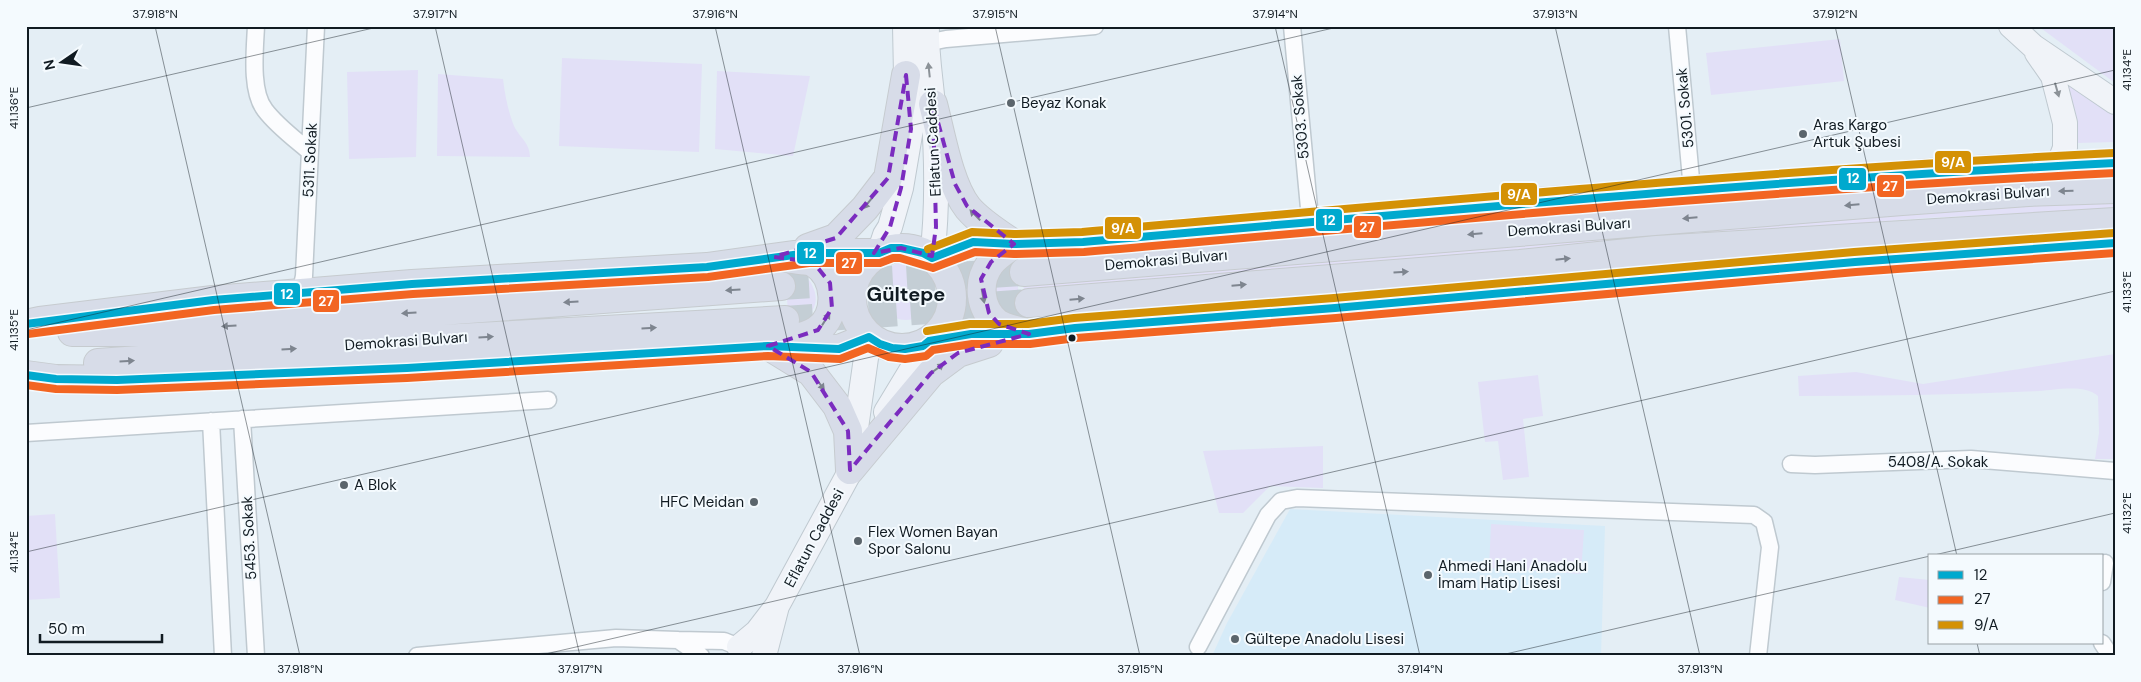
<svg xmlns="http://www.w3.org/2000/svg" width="2141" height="682" viewBox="0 0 2141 682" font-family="'DM Sans',sans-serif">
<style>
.built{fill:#d6ebf8}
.green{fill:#e2e0f7}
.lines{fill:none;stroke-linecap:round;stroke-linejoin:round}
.highway-tunnel{stroke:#c4ced5;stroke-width:28;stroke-dasharray:28 14;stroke-linecap:butt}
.street-casing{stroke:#bfc9d0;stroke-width:19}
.secondary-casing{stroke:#bfc9d0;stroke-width:26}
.highway-casing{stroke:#c6cbcf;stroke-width:30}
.street{stroke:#fbfcfe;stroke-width:16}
.secondary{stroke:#f0f3f8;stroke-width:24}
.highway{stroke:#d7dce8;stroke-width:28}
.bus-1-casing{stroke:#f4fafe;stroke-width:11}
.bus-2-casing{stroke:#f4fafe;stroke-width:11}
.bus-3-casing{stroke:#f4fafe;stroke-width:11}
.bus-1{stroke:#00a9ce;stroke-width:8}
.bus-2{stroke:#f26522;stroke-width:8}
.bus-3{stroke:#d49105;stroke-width:8}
.oneway{fill:#8c9298}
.oneway2{fill:#7e858f}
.marked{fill:none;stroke:#7b2cbf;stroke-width:4;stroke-dasharray:10 6;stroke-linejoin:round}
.ticks{fill:none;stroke:#111b22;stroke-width:1;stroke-opacity:0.45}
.poi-dot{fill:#5b656c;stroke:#f4fafe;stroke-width:2}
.bus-dot{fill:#111b22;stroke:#f4fafe;stroke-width:2}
.labels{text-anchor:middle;stroke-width:4;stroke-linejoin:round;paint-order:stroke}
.poi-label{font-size:15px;fill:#111b22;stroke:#f4fafe;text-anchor:start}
.street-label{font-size:15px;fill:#111b22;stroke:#f4fafe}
.district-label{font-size:20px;font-weight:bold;fill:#111b22;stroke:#f4fafe}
.line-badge{stroke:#f4fafe;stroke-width:2}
.badge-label{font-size:14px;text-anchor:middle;font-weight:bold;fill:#fff}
.neatline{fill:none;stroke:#111b22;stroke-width:2}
.ticks-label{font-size:12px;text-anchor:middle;fill:#111b22}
</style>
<rect width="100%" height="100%" fill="#e4eef5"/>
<path class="built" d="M1290 509 1605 526 1601 656H1212L1227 623Z"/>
<path class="green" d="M2038 26H2115V83Z
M1840 39 1844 81 1711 95 1706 53Z
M562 58 702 64 699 152 559 146Z
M418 70 416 157 349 159 347 72Z
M717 71 810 76 793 156 715 149Z
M438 74 503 79C505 96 508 110 514 126 520 138 530 143 530 157L437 156Z
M2060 78 2084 89 2115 116V142L2077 143Z
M2115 197V209L1925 218 1024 292 1023 282Z
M877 291a29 29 0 1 1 58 0a29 29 0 1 1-58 0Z
M1015 262 1022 321 1005 318 991 288 1004 266Z
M785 270 798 271C802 275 810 279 812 285 823 306 808 320 789 328Z
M2115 354V459H2095L2099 433 2098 396C2084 384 2056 390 2039 391 1959 395 1879 396 1799 396L1798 376 1856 372 1923 384Z
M1538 375 1543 416 1523 419 1529 477 1503 480 1498 441 1485 442 1478 382Z
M1323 446V488L1270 486 1243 513H1219L1203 451Z
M55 514 60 598 26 600V516Z
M1491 524 1584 530 1581 574 1489 568Z
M1899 577 1930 580V608L1895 600Z"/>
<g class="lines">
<path class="highway-tunnel" d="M781 286 1024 272
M785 320 1029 303"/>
<g class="street-casing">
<path id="street" d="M256 26C255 49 250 91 265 110 277 126 295 139 310 152
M1292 26 1309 208
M1677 26 1692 190
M926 43 946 39 1095 26
M300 294 304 276 316 26
M242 419 256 656
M211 421 223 656
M26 433 548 400
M1791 464 1815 465 1971 459 2115 471
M2102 582 2105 563
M2102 643 2108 652 2115 655
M1198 647 1268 515 1281 501 1297 498 1754 515 1764 522 1770 547 1758 656
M417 656 616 638 678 640
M701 656 678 640 724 641 739 647"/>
</g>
<g class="secondary-casing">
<path id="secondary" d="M927 26C926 53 931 79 933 106 937 157 938 208 932 258
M2011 26 2034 47 2115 102
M2037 53 2053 76 2065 123V148L2058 166
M879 253 885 235 890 227 901 188 911 129 906 75 905 26
M886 412 929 341
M853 449 869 337
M777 606 859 455
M739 647 757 632 777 606 764 656"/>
</g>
<g class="highway-casing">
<path id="highway" d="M933 104C941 134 949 184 968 208 981 223 998 233 1014 244 1006 250 996 256 990 264 977 282 979 308 997 323 1004 328 1015 330 1023 332
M852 298a50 50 0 1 1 100 0a50 50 0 1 1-100 0Z
M808 248 836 238 865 208 888 178 906 75
M932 258 973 242 1014 244 1083 242 1537 202 1957 171 2115 163
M1024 272 1902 201 2028 192 2115 189
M1029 303 1520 264 1657 250 2115 222
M26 324 40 321 213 300 412 284 707 267 808 253H879
M72 332H137L303 321 781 286
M784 341C795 338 807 337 817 330 839 315 837 277 814 263 809 260 798 260 791 259
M929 341 971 334H1029L1075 328C1422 304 1768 264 2115 243
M772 348 811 372 837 406 848 431 850 470
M98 363 386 342 785 320
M26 375 56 379 117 380 407 368 768 346 839 349 869 337
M850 470 931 373 958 353 989 343"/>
</g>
<use href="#street" class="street"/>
<use href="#secondary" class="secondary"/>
<use href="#highway" class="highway"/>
<g class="bus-1-casing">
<path id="bus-1" d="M26 324 213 300 412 284 707 267 808 253H879L891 248H901L923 253 932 258 973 242 1014 244 1083 242C1427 212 1770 180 2115 163
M26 375 56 379 117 380 407 368 768 346 839 349 869 337 880 344 892 348 905 349 923 346 929 341 971 334H1029L1075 328 1335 308 1855 262 2115 243"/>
</g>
<g class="bus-2-casing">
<path id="bus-2" d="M28 334 214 310 413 294 708 277 809 263H880L893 258H900L933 268 975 252 1014 254 1084 252C1427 222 1770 190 2115 173
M26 385 56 389 117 390 407 378 768 356 840 359 868 348 889 357 905 359 926 356 933 350 972 344H1030L1076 338 1336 318 1856 272 2115 253"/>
</g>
<g class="bus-3-casing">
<path id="bus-3" d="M928 249 972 232 1014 234 1082 232C1426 202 1770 170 2114 153
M927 331 970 324H1028L1074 318 1334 298 1854 252 2114 233"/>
</g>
<use href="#bus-1" class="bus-1"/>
<use href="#bus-2" class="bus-2"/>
<use href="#bus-3" class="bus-3"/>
</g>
<defs><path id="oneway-solid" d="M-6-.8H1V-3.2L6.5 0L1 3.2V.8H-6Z" transform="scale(1.25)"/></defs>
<g class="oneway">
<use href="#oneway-solid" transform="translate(929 70) rotate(-96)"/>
<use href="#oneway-solid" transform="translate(2057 90) rotate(74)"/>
</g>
<g class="oneway2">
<use href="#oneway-solid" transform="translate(2066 191) rotate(178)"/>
<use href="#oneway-solid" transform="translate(868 203) rotate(129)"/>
<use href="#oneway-solid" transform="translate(1852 205) rotate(175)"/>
<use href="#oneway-solid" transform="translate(975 215) rotate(-134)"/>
<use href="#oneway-solid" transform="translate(1690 218) rotate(175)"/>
<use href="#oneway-solid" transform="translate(1475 234) rotate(175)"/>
<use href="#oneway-solid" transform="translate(1563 259) rotate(-6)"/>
<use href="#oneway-solid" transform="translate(1401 272) rotate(-4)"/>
<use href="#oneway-solid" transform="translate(1239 285) rotate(-5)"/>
<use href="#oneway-solid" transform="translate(733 290) rotate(176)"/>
<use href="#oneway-solid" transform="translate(983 296) rotate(79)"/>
<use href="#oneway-solid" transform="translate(1077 299) rotate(-5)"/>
<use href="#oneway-solid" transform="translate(571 302) rotate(176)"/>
<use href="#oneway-solid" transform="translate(409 313) rotate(176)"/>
<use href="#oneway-solid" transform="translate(826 319) rotate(-58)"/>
<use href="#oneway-solid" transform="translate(229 326) rotate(176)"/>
<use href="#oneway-solid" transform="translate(649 328) rotate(-3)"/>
<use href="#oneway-solid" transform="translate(486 337) rotate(-3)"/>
<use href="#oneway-solid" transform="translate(289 349) rotate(-4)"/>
<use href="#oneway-solid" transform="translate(127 361) rotate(-4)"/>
<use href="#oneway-solid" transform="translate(938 368) rotate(-36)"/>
<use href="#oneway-solid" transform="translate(820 384) rotate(53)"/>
</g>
<path class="marked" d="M906 75 911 129 901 188 890 227 874 253 901 248 932 256 936 227 933 104 955 184 967 206 1014 244 991 262 981 279 989 313 999 324 1029 334 958 353 931 373 850 470 848 431 811 372 768 346 818 330 832 308 830 283 813 262 774 257 836 238 888 178Z"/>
<path class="ticks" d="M155 26 300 656M435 26 580 656M715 26 860 656M995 26 1140 656M1275 26 1420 656M1555 26 1700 656M1835 26 1957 556M2114 26 2115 28M26 108 382 26M26 330 1342 26M26 552 2115 70M1930 556 2115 513M1977 643 1980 656M537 656 2115 291M1497 656 1930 556"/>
<g class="poi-dot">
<circle cx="1011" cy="103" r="5"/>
<circle cx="1803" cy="134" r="5"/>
<circle cx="344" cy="485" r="5"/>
<circle cx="754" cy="502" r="5"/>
<circle cx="858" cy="541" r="5"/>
<circle cx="1428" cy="575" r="5"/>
<circle cx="1235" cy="639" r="5"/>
</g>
<circle class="bus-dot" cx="1072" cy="338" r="4.5"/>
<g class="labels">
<g class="poi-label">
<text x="1021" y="108">Beyaz Konak</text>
<text x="1813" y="130">Aras Kargo<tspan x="1813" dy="17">Artuk Şubesi</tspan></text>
<text x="354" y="490">A Blok</text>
<text x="744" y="507" text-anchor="end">HFC Meidan</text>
<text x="868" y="537">Flex Women Bayan<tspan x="868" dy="17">Spor Salonu</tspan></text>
<text x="1438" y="571">Ahmedi Hani Anadolu<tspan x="1438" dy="17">İmam Hatip Lisesi</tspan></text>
<text x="1245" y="644">Gültepe Anadolu Lisesi</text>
</g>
<g class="street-label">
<text transform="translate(1685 108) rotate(-95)" y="5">5301. Sokak</text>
<text transform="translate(1300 117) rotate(-95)" y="5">5303. Sokak</text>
<text transform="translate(933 142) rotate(-93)" y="5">Eflatun Caddesi</text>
<text transform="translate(310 160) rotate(-87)" y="5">5311. Sokak</text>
<text transform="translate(1988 195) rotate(-4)" y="5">Demokrasi Bulvarı</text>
<text transform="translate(1569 227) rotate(-4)" y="5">Demokrasi Bulvarı</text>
<text transform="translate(1166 260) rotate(-5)" y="5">Demokrasi Bulvarı</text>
<text transform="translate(406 341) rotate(-4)" y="5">Demokrasi Bulvarı</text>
<text x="1938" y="467">5408/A. Sokak</text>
<text transform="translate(249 538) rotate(-93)" y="5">5453. Sokak</text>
<text transform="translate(814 538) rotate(-62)" y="5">Eflatun Caddesi</text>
</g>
<g class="district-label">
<text x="906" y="301">Gültepe</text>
</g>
</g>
<g class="line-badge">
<rect x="1934" y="150" width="38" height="24" rx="5" fill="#d49105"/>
<rect x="1838" y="167" width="29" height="24" rx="5" fill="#00a9ce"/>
<rect x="1876" y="174" width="29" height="24" rx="5" fill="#f26522"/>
<rect x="1500" y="182" width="38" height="24" rx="5" fill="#d49105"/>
<rect x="1315" y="208" width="28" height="24" rx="5" fill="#00a9ce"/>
<rect x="1353" y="215" width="29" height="24" rx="5" fill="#f26522"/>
<rect x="1104" y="216" width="38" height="24" rx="5" fill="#d49105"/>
<rect x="796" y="241" width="29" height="24" rx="5" fill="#00a9ce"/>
<rect x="835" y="251" width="28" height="24" rx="5" fill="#f26522"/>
<rect x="273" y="282" width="28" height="24" rx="5" fill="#00a9ce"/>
<rect x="312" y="289" width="28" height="24" rx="5" fill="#f26522"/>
</g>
<g class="badge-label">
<text x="1953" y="167">9/A</text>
<text x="1853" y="183">12</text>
<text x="1890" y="191">27</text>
<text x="1519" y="199">9/A</text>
<text x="1329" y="225">12</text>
<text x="1367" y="232">27</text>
<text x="1123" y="233">9/A</text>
<text x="810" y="258">12</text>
<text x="849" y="268">27</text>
<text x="287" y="299">12</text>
<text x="326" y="306">27</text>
</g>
<rect width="2141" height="682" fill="none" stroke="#f4fafe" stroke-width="55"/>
<rect x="1928" y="554" width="175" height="90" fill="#f4fafe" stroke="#99a1a6"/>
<rect x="1938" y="571" width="25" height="8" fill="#00a9ce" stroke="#99a1a6"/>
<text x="1974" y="580" font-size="15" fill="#111b22">12</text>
<rect x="1938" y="596" width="25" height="8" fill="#f26522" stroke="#99a1a6"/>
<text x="1974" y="604" font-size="15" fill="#111b22">27</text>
<rect x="1938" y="621" width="25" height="8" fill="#d49105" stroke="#99a1a6"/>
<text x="1974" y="630" font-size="15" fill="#111b22">9/A</text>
<g transform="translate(62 62) rotate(257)" stroke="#f4fafe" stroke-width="4" paint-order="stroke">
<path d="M0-4L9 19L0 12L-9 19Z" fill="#111b22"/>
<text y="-8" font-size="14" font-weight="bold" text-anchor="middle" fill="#111b22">N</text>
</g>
<path d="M40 634v8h122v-8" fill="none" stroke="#111b22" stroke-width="2.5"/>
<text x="48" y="634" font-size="15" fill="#111b22" stroke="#f4fafe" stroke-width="4" paint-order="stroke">50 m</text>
<rect x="28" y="28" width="2086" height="626" class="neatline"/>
<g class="ticks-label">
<text x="155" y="18">37.918°N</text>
<text x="435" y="18">37.917°N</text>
<text x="715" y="18">37.916°N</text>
<text x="995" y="18">37.915°N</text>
<text x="1275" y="18">37.914°N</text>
<text x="1555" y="18">37.913°N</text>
<text x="1835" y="18">37.912°N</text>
<text transform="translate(2127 70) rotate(-90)" y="4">41.134°E</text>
<text transform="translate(14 108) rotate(-90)" y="4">41.136°E</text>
<text transform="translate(2127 292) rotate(-90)" y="4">41.133°E</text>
<text transform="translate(14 330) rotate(-90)" y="4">41.135°E</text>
<text transform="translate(2127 513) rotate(-90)" y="4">41.132°E</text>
<text transform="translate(14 552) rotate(-90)" y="4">41.134°E</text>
<text x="300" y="673">37.918°N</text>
<text x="580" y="673">37.917°N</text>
<text x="860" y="673">37.916°N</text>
<text x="1140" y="673">37.915°N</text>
<text x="1420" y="673">37.914°N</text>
<text x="1700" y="673">37.913°N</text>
</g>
</svg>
